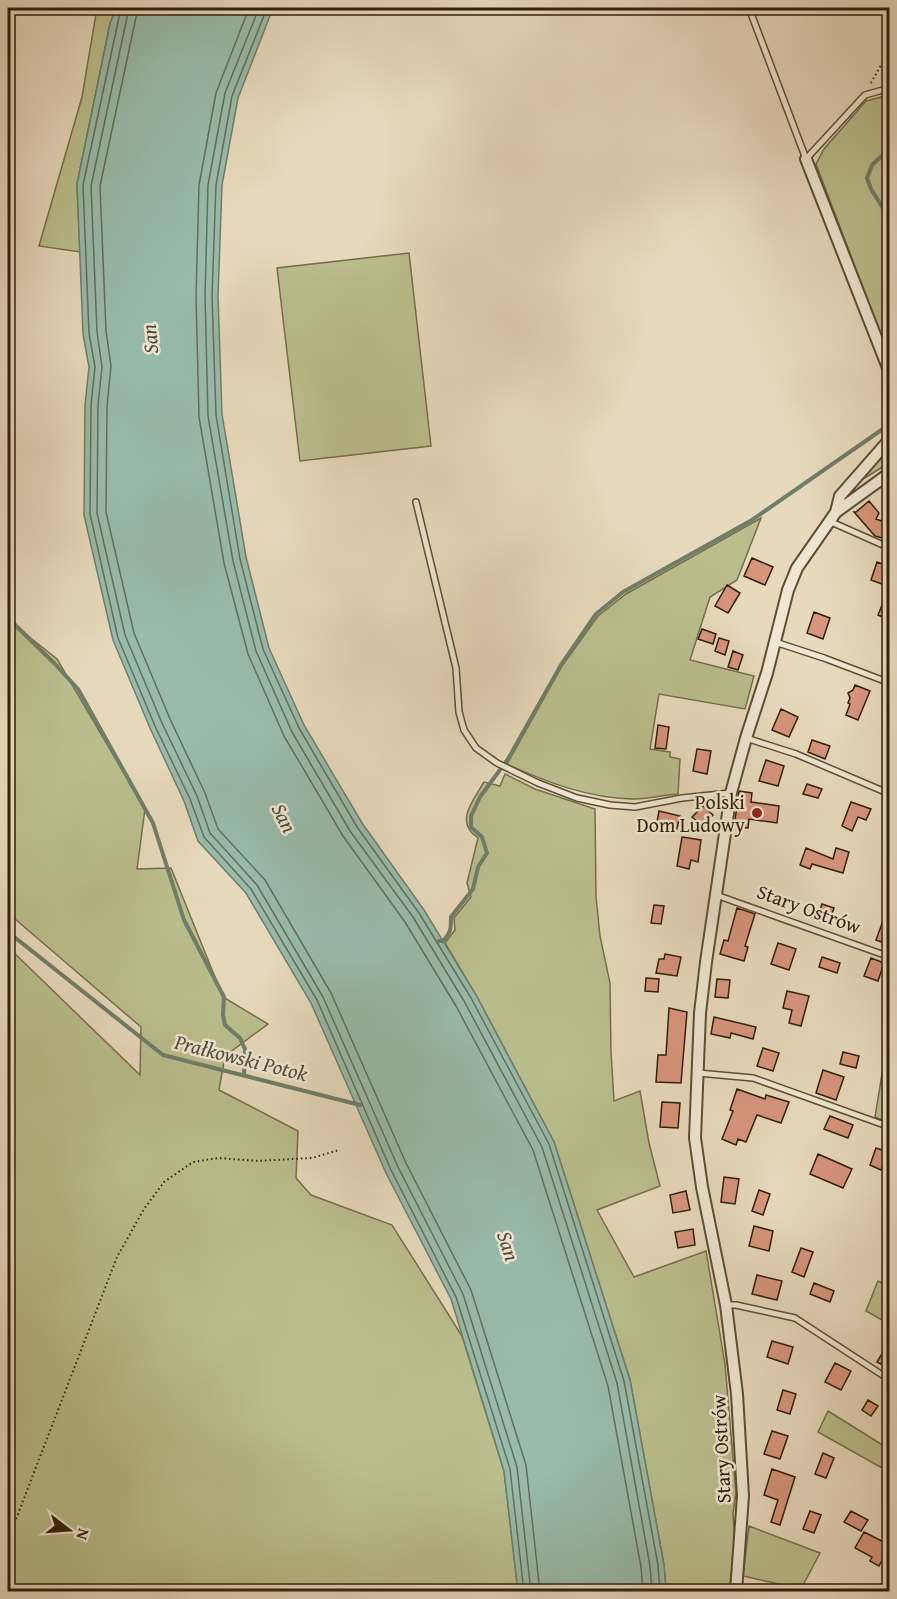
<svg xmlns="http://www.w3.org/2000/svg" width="897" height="1599" viewBox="0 0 897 1599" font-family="'Gentium Book Plus',serif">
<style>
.green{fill:#babe8d;stroke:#766e4a;stroke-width:1.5}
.water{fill:#98bbab;stroke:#6f7d69;stroke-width:1.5}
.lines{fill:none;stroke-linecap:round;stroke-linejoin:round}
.shore{stroke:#646d59;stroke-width:1.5}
.stream{stroke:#6f7d69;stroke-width:4}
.building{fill:#d7957c;stroke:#311f07;stroke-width:1.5}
.lane-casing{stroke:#5e4e34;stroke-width:8}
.street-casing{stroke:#5e4e34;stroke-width:14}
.path{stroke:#311f07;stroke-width:2;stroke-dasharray:1.5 3;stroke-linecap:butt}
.lane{stroke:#efe6d3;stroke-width:5}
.street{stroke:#efe6d3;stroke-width:10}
.poi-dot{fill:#8f2418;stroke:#efe6d3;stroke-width:2}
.labels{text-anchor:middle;stroke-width:5;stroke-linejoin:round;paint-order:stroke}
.poi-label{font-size:20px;fill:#311f07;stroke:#efe6d3;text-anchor:end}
.street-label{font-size:20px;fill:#311f07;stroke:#efe6d3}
.water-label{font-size:21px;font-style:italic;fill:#504e38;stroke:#efe6d3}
</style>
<rect width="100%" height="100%" fill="#e7d9bc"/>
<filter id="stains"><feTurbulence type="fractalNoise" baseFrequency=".00333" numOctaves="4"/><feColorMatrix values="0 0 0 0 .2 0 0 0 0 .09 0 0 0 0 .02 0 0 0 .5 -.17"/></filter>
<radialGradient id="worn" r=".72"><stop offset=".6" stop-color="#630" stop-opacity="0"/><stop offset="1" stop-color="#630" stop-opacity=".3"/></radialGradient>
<path class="green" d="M97 8H116L110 24 77 184 80 252 39 246 82 97Z
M889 95H890L889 356 816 164 824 149 866 101Z
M409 253 431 446 300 461 277 268Z
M889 447V463L860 481Z
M761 518 737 580 710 597 690 660 754 676 745 709 659 694 650 749 670 752V757L680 759 678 794C663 795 646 799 632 799 588 798 546 782 507 764L562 666 598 616 626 594Z
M8 620 57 659 145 809 137 869 171 868 223 997 268 1024 225 1056 219 1090 298 1131 296 1178 311 1195 392 1225 462 1336 504 1471 518 1591H8V947L140 1075 141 1027 8 913Z
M505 774 535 789 595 809 596 897 600 936 610 983 611 1052 614 1101 640 1091 649 1143 660 1186 597 1210 634 1277 706 1251 725 1364 736 1493 733 1514 735 1543 729 1591H666L664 1565 630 1380 554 1142 476 995 445 943 455 930 454 918 471 897 467 883 478 838C454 822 473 801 484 782L500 786Z
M887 1061 890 1063 889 1123 875 1117 882 1074Z
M878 1281 889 1286V1324L866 1311Z
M828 1411 889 1449V1472L818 1432Z
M749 1526 820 1553 801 1589 743 1576Z"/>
<path class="water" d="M116 8H273L238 98 222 185 218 296 222 414 246 557 269 648 304 725 362 823 424 910 476 995 554 1142 630 1380 664 1565 666 1591H518L504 1471 451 1299 386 1173 311 1003 246 893 198 841 184 801 150 728 113 640 84 515 85 405 89 367 83 334 77 184 110 24Z"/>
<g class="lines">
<path class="shore" d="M121 8 83 185 89 333 95 367 91 405 90 514 118 638 155 726 190 799 204 837 251 889 317 1000 391 1170 456 1297 510 1469 524 1592
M129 8 91 186 97 332 102 367 98 405 97 513 125 635 162 723 197 796 210 833 257 885 323 997 398 1167 463 1294 517 1467 531 1592
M138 8 100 186 106 331 111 366 107 406 106 512 134 633 170 719 205 793 218 829 265 880 331 993 406 1163 471 1290 526 1465 540 1592
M249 8 216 93 199 185 196 296 199 417 224 563 248 654 284 736 343 836 405 922 456 1006 533 1150 608 1386 641 1567 643 1592
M259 8 225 93 208 185 205 296 208 416 233 561 256 651 292 732 350 831 413 917 464 1001 542 1147 617 1383 650 1566 652 1592
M267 8 232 96 216 185 212 296 216 415 240 559 263 649 299 728 357 827 419 913 471 998 549 1144 624 1381 658 1565 660 1592"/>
<path class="stream" d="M890 148 872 165 867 178 871 189 890 219
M8 618 54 663 78 689 153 823 184 920 224 997 223 1015 225 1025 240 1038 245 1049 244 1075
M8 932 163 1055 360 1105
M439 941H443C451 933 451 928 451 917L473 889 478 867 487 853 482 837 471 827V816L480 797 508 759 561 665 596 614 623 592 752 520 890 424
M884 1592 890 1586"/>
</g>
<path class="building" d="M869 501 879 513 876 519 890 524V540L875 536 854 512H856Z
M752 558 773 567 765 585 744 576Z
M877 562 890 567V587L871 580Z
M727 585 740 593 728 613 715 606Z
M889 588H890V620L878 615Z
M814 612 830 618 823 639 807 633Z
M702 629 716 634 713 644 698 639Z
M719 638 729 641 725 655 715 651Z
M733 651 743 655 738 670 728 667Z
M855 685 870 691 858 720 846 715 850 704 848 703 850 698 848 693 853 690Z
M781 709 798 717 789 737 772 730Z
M658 725 669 727 666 749 655 748Z
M812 740 830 746 825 759 808 752Z
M697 749 711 751 707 774 693 771Z
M766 760 784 766 778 786 759 781Z
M807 784 822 789 818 798 803 794Z
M739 791 752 793 751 802 779 806 777 823 749 819 748 828 734 827Z
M851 802 871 809 866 820 858 817 852 831 842 826Z
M703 806 713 815 702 826 692 817Z
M659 811 680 816 676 832 656 827Z
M682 837 701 840 698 862 691 860 689 869 677 866Z
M806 848 833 859 836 848 849 852 843 873 812 864 810 869 800 865Z
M822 904 834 908 828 924 816 920Z
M654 905 664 906 661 924 651 923Z
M888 907H890V945L876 940Z
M737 908 755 914 745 946 748 947 744 961 720 954 724 940 728 941Z
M778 943 796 949 789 970 771 964Z
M665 954 681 957 677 976 656 973 659 959H664Z
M822 957 840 963 837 973 819 967Z
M871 958 884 963 878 981 864 976Z
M646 978 659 979 658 992 645 991Z
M717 979 730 980 728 998 715 997Z
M787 991 809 996 801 1026 789 1023 792 1010 783 1008Z
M669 1008 687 1012 681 1083 656 1082 658 1055H666Z
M714 1017 756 1027 753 1039 731 1033 730 1038 711 1034Z
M763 1048 779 1053 773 1071 757 1066Z
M843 1052 859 1056 856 1068 840 1064Z
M823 1070 844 1077 836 1100 816 1093Z
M737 1089 765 1099 766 1095 789 1102 781 1123 757 1115 746 1142 738 1139 736 1145 722 1139 733 1111 730 1110Z
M662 1102 680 1103 678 1128 660 1127Z
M830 1116 853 1125 848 1138 824 1129Z
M876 1148 888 1152 881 1170 870 1165Z
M818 1154 852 1169 843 1188 810 1174Z
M724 1177 739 1179 735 1204 721 1202Z
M759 1190 770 1194 763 1215 752 1211Z
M686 1191 690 1210 673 1213 670 1195Z
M754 1226 773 1231 769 1251 749 1246Z
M693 1229 695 1245 678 1248 675 1232Z
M801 1248 813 1252 804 1277 792 1272Z
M757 1275 782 1281 777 1300 752 1294Z
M814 1283 834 1291 830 1302 810 1294Z
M890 1340V1369L877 1362Z
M772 1341 793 1347 788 1364 767 1357Z
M835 1363 851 1371 841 1390 825 1382Z
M783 1390 796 1394 790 1414 777 1410Z
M868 1400 878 1406 871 1416 862 1410Z
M772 1431 788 1436 780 1459 764 1454Z
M823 1453 834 1458 826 1478 815 1474Z
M772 1469 795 1477 780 1525 771 1522 778 1500 764 1495Z
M810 1511 821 1515 814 1533 803 1529Z
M851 1511 868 1520 861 1531 844 1522Z
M864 1532 890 1545 879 1566 870 1561 872 1557 855 1548Z"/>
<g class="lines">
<g class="lane-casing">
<path id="lane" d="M749 8 806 159 865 95 890 88
M416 502 456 668 459 712 464 730 476 748 497 763 538 783 577 798 610 805 635 807 682 798 730 793
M829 521 890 548
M775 642 824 658 890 683
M746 738 796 754 890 794
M716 895 890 957
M698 1073 753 1078 890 1127
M726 1305H736L795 1318 890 1380"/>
</g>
<g class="street-casing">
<path id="street" d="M806 159 890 373
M836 512 890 473
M736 1592 743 1496 737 1394 726 1305 702 1187 695 1138 700 1013 706 962 731 793 746 738 767 673 788 590 797 568 836 512 840 496 890 439"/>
</g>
<path class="path" d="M871 83 890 49
M8 1540 117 1257 144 1209 164 1182 193 1162 218 1158 258 1161 312 1158 339 1150"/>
<use href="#lane" class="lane"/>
<use href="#street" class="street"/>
</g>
<circle class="poi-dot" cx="757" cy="813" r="6"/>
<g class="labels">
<g class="poi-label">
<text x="745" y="809">Polski<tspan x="745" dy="23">Dom Ludowy</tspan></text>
</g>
<g class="street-label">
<text transform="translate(809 909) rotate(20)" y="7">Stary Ostrów</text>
<text transform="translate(721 1449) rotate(-93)" y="7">Stary Ostrów</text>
</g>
<g class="water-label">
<text transform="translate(150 339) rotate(-95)" y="7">San</text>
<text transform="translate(284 818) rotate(63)" y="7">San</text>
<text transform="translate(241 1058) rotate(14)" y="7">Prałkowski Potok</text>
<text transform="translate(508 1246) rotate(72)" y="7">San</text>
</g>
</g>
<rect width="897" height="1599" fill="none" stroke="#e7d9bc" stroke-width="30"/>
<rect x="9" y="9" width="879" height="1581" fill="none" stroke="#311f07" stroke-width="3"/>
<rect x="15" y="15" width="867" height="1569" fill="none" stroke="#311f07" stroke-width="1.5"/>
<g transform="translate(69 1530) rotate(107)" stroke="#efe6d3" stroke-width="4.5" paint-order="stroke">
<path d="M0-4.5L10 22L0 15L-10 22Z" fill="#311f07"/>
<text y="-9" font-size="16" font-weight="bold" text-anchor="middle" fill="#311f07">N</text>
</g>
<rect width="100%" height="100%" filter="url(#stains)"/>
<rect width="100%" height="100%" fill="url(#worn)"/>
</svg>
